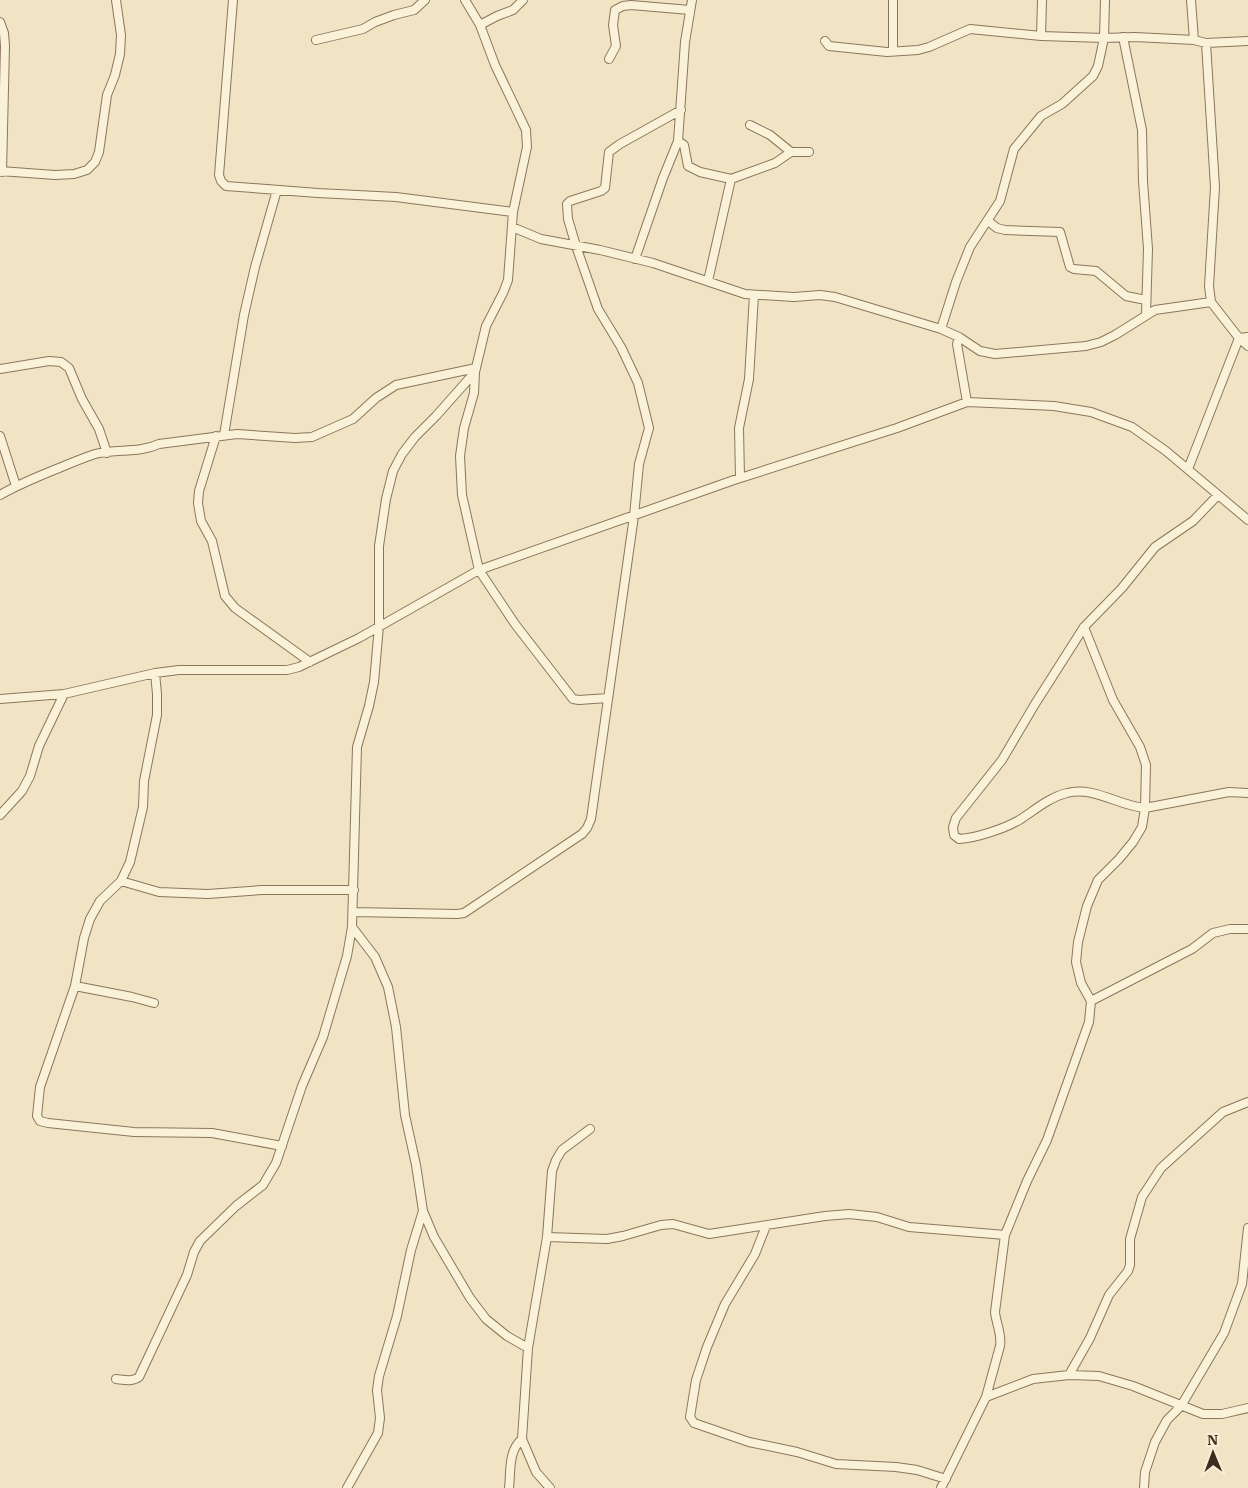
<svg xmlns="http://www.w3.org/2000/svg" width="1248" height="1488" viewBox="0 0 1248 1488" font-family="'IBM Plex Serif',serif">
<style>
.lines{fill:none;stroke-linecap:round;stroke-linejoin:round}
.street-casing{stroke:#8c765a;stroke-width:10}
.street{stroke:#faf1d9;stroke-width:8}
</style>
<rect width="100%" height="100%" fill="#f0e4c5"/>
<g class="lines">
<g class="street-casing">
<path id="street" d="M233 0 219 175 221 181 226 186 318 193 396 197 513 212
M465 0 480 25 495 65 526 130 527 147 513 212 508 280 503 293 486 326 475 372 474 393 464 428 460 456 462 495 479 570 515 624 573 699 579 700 608 698
M893 0V51
M1042 0 1041 36 1104 38 1135 37 1194 40
M1191 0 1194 40 1206 43 1248 41
M0 22 4 33 5 46 2 172
M480 25 497 16 513 10 523 0
M1123 37 1142 130 1143 181 1148 249 1146 315
M316 40 363 29 375 22 394 15 414 10 425 0
M825 41 829 46 887 52 918 50 929 47 970 29 1041 36
M1206 43 1215 187 1209 286 1211 302 1239 338 1248 337
M609 59 616 46 613 25 615 10 623 6 631 5 690 10
M750 125 770 135 791 152
M678 141 684 145 688 166 700 172 731 179 775 163 791 152H809
M0 171 55 175 74 174 87 170 95 162 99 152 107 95 115 75 120 54 121 35 116 0
M988 221 997 228 1005 230 1060 232 1070 267 1074 269 1096 271 1126 296 1146 300
M512 227 541 239 600 250 653 263 745 294 794 297 820 295 835 297 941 329 959 337 957 344 967 402
M635 259 663 178 678 141 685 42 692 0
M708 281 731 179
M941 329 956 282 970 247 1000 201 1014 149 1041 116 1062 104 1093 76 1098 66 1104 38 1105 0
M959 337 980 351 995 354 1086 346 1101 342 1115 335 1155 310 1211 302
M0 369 49 361 61 362 69 368 82 399 99 429 107 453
M224 435 244 315 255 267 277 190
M0 436 16 486
M216 436 199 491 198 503 201 521 212 541 225 596 235 608 310 662
M1188 469 1239 338 1248 346
M740 478 739 428 749 379 754 295
M0 495C19 484 39 476 59 468 71 463 83 458 95 454 118 448 137 454 159 444L237 434 295 438 312 437 353 419 376 398 396 385 476 368
M1218 495 1193 521 1155 547 1122 588 1084 627 1035 704 1002 760 956 818 953 827 954 835 959 839C977 838 1006 828 1021 819 1036 809 1050 797 1067 793 1094 786 1119 806 1145 808L1229 792 1248 793
M155 673 157 694V715L144 781 143 807 130 862 121 881 159 892 208 894 262 890H354
M0 699 64 694 155 673 179 670H287L299 667 359 638 479 570 734 480 897 428 967 402 1054 406 1091 412 1132 427 1166 451 1248 520
M0 815 22 791 30 776 39 746 64 694
M121 881 100 901 90 919 84 938 75 986 40 1087 37 1116 40 1121 48 1123 134 1132 212 1133 282 1146
M353 912 457 914 464 913 582 834 587 828 591 819 634 516 639 464 649 428 638 383 621 347 598 309 576 246 568 219 567 204 570 201 601 191 605 188 609 152 620 144 681 110
M352 927 375 957 388 987 396 1027 405 1115 416 1165 423 1211 434 1237 470 1298 486 1319 507 1336 528 1348
M75 986 132 997 154 1003
M1091 1001 1192 949 1213 933 1230 929H1248
M766 1226 755 1254 725 1304 707 1347 696 1380 690 1417 694 1423 749 1442 797 1452 836 1464 896 1467 917 1470 946 1479
M547 1237 607 1239 623 1236 661 1225 673 1224 709 1234 825 1216 849 1214 877 1217 909 1227 1005 1235
M1069 1375 1090 1338 1109 1295 1128 1271 1130 1265V1239L1142 1197 1161 1168 1223 1112 1248 1102
M116 1379C125 1380 132 1382 139 1377L187 1275 194 1252 200 1241 236 1206 263 1185 276 1163 302 1086 323 1037 347 956 352 927 357 747 369 706 374 682 379 626V546L386 499 393 471 402 454 415 437 436 416 475 372
M986 1397 1033 1379 1069 1375 1099 1376 1133 1386 1203 1414H1222L1248 1408
M347 1488 378 1433 380 1418 377 1390 379 1376 397 1316 411 1250 423 1211
M509 1488C511 1471 508 1451 522 1439
M550 1488 536 1472 522 1439 528 1348 547 1237 552 1171 556 1160 562 1150 590 1129
M941 1488 986 1397 1000 1346C1002 1334 996 1323 995 1312L1005 1235 1027 1181 1047 1140 1089 1022 1091 1001 1081 983 1076 962 1078 942 1087 906 1098 880 1119 859 1133 842 1142 827 1145 808 1146 765 1140 747 1113 700 1084 627
M1144 1488 1145 1472 1155 1442 1167 1420 1181 1406 1224 1333 1242 1284 1248 1228"/>
</g>
<use href="#street" class="street"/>
</g>
<g transform="translate(1213 1453) rotate(359)" stroke="#f7eed5" stroke-width="4" paint-order="stroke">
<path d="M0-4L9 19L0 12L-9 19Z" fill="#3b2d1e"/>
<text y="-8" font-size="14" font-weight="bold" text-anchor="middle" fill="#3b2d1e">N</text>
</g>
</svg>
